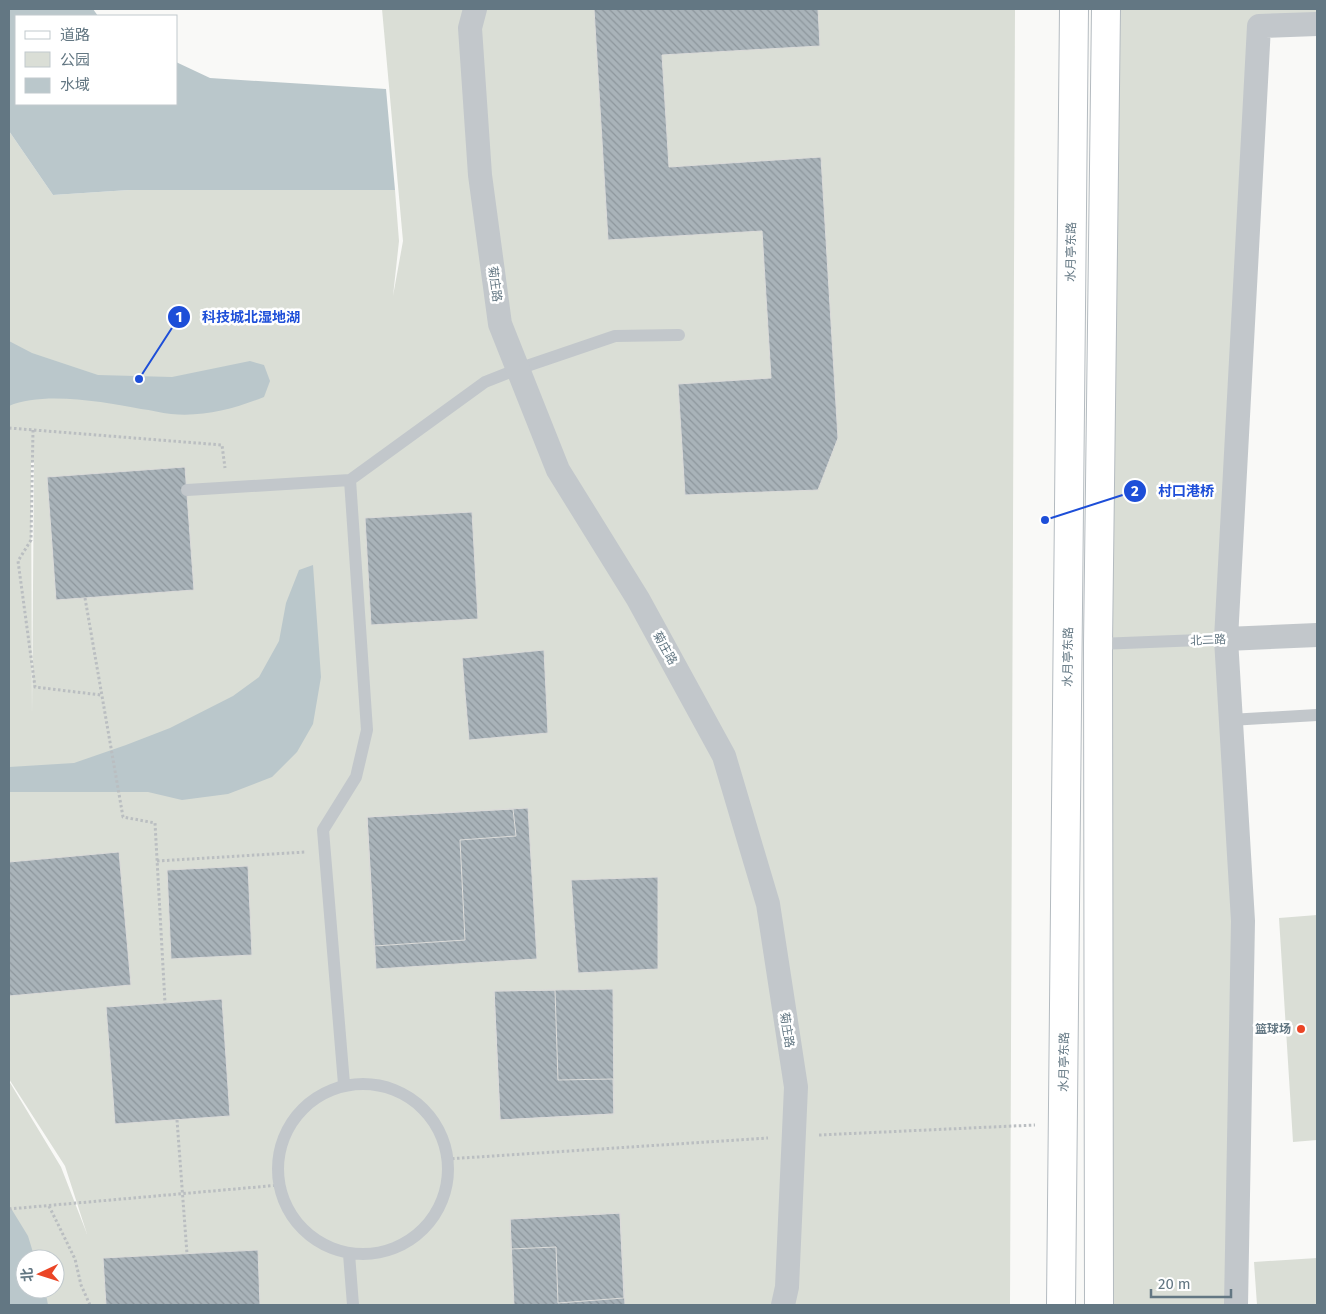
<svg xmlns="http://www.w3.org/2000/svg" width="1326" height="1314" viewBox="0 0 1326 1314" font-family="'Fira Sans','Noto Sans SC',sans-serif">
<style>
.green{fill:#daded6;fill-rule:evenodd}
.water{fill:#bac7cb}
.building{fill:url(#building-back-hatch);stroke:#dbdbd9}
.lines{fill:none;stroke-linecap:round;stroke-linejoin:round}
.secondary-casing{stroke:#b4bbc0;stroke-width:30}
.path{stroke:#babec1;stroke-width:3;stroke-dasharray:2.5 2.5;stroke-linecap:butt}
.service{stroke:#c2c7cb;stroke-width:12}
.minor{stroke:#c2c7cb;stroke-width:24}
.secondary{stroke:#fff;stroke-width:28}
.poi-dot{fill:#eb4526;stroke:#fff;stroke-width:2}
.labels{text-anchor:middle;stroke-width:5;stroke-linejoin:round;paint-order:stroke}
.street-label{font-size:12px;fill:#637783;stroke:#fff}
.poi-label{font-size:12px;font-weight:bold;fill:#637783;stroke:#fff;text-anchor:end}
.leader{fill:none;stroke:#1d4ed8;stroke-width:2}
.callout-dot{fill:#1d4ed8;stroke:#fff;stroke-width:2}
.mark-label{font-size:15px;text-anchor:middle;font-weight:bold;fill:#fff}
.callout-label{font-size:14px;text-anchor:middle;font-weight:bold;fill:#1d4ed8;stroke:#fff;stroke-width:5;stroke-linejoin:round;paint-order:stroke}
</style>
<defs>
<pattern id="building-back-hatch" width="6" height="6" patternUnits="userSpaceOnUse" patternTransform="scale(1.25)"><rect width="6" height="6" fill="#a9b3b9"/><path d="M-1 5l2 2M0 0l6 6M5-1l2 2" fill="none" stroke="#8d969c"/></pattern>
</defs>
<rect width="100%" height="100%" fill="#f9f9f7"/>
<path class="green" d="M382 9H1015L1010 1305H9V1081L61 1167 87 1234 65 1166 9 1079V131L53 195 129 190H395L399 241 393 296 403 241ZM34 462 32 715 31 463ZM25 1259H55V1289H25Z
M1120 9H1317V24L1259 26 1226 639 1243 921 1236 1305H1095L1098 644Z
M1317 915V1140L1293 1142 1279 918Z
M1317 1258V1305H1257L1254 1262Z"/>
<path class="water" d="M9 9H93L98 16H16V104H176V62L210 78 386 89 395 190H129L53 195 9 131Z
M9 341 32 353 98 375 172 377 250 361 264 365 270 381 264 397C234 409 204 417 171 414 161 413 151 410 141 409 105 402 43 391 9 406Z
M313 565 321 677 313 724 297 752 272 777 228 794 182 800 148 792H9V767L74 763 126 745 170 728 233 696 259 677 279 641 286 603 299 570Z
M9 1205 28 1236 35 1259H25V1289H45L48 1305H9Z"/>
<path class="building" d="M594 9H818L820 46 662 55 669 167 821 157 838 438 818 490 685 495 678 384 771 378 762 231 608 240Z
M185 467 194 590 56 600 47 477Z
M472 512 478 619 371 625 365 518Z
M544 650 548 733 469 740 462 658Z
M528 808 537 959 376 969 367 817Z
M513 809 516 836 460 840 465 940 374 946 367 817Z
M119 852 131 985 9 996V862Z
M248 866 252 955 171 959 167 870Z
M658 877V969L578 973 571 880Z
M613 989 614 1114 500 1120 494 991Z
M555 990 558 1080 613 1079 614 1114 500 1120 494 991Z
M222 999 230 1116 115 1124 106 1007Z
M620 1213 625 1305H514L510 1219Z
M620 1213 624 1298 558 1303 556 1247 511 1249 510 1219Z
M258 1250 260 1305H106L103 1258Z"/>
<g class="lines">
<g class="secondary-casing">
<path id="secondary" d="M1061 1305 1074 9
M1099 1305 1098 644 1106 9"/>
</g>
<path class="path" d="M9 428 222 445 225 468
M33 430 31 540 18 561 35 687 101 695
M85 598 123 817 155 823 165 1003
M157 861 306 852
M177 1120 187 1254
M819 1135 1035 1125
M447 1159 768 1138
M49 1206 75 1259 81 1285 90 1305
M9 1209 280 1185"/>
<path class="service" d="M187 490 350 480 485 382 518 369 615 336 679 335
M1098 644 1226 639
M1230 720 1317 715
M278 1169a85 85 0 1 1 170 0a85 85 0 1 1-170 0Z
M344 1084 323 830 356 777 367 730 350 480
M349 1254 353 1305"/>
<path class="minor" d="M475 9 470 28 480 175 500 324 558 470 638 599 724 756 768 904 796 1087 787 1287 783 1305
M1226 639 1317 635
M1236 1305 1243 921 1226 639 1259 26 1317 24"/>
<use href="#secondary" class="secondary"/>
</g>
<circle class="poi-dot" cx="1301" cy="1029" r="5"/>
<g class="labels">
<g class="street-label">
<text transform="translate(1071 252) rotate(-89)" y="4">水月亭东路</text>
<text transform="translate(495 284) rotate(82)" y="4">菊庄路</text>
<text transform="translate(1208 640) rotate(-2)" y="4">北二路</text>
<text transform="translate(665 648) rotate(61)" y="4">菊庄路</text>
<text transform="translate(1068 657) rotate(-89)" y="4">水月亭东路</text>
<text transform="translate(787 1030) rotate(81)" y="4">菊庄路</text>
<text transform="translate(1064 1062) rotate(-89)" y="4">水月亭东路</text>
</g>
<g class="poi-label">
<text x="1291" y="1033">篮球场</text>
</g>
</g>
<path class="leader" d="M139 379L179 317M1045 520L1135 491"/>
<g class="callout-dot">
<circle cx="139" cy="379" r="5"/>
<circle cx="1045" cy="520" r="5"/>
<circle cx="179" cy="317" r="12"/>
<circle cx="1135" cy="491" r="12"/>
</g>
<g class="mark-label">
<text x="179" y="322">1</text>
<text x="1135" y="496">2</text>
</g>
<g class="callout-label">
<text x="251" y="322">科技城北湿地湖</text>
<text x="1186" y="496">村口港桥</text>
</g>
<rect width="1326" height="1314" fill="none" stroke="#637783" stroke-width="20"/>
<rect x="15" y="15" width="162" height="90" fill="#ffffff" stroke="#c1c9cd"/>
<rect x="25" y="31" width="25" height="8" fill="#ffffff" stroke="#c1c9cd"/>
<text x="60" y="40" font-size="15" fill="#637783">道路</text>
<rect x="25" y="52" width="25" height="15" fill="#daded6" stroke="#c1c9cd"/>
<text x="60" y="65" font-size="15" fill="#637783">公园</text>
<rect x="25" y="78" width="25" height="15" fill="#bac7cb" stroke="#c1c9cd"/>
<text x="60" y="90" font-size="15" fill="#637783">水域</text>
<g transform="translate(40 1274) rotate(266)"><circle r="24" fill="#ffffff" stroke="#c1c9cd"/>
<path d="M0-4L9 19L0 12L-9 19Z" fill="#eb4526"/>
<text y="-8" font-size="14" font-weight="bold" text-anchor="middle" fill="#637783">北</text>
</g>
<path d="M1151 1289v8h80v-8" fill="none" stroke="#637783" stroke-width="2.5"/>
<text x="1158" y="1289" font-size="15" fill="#637783" stroke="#ffffff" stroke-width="4" paint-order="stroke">20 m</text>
</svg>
